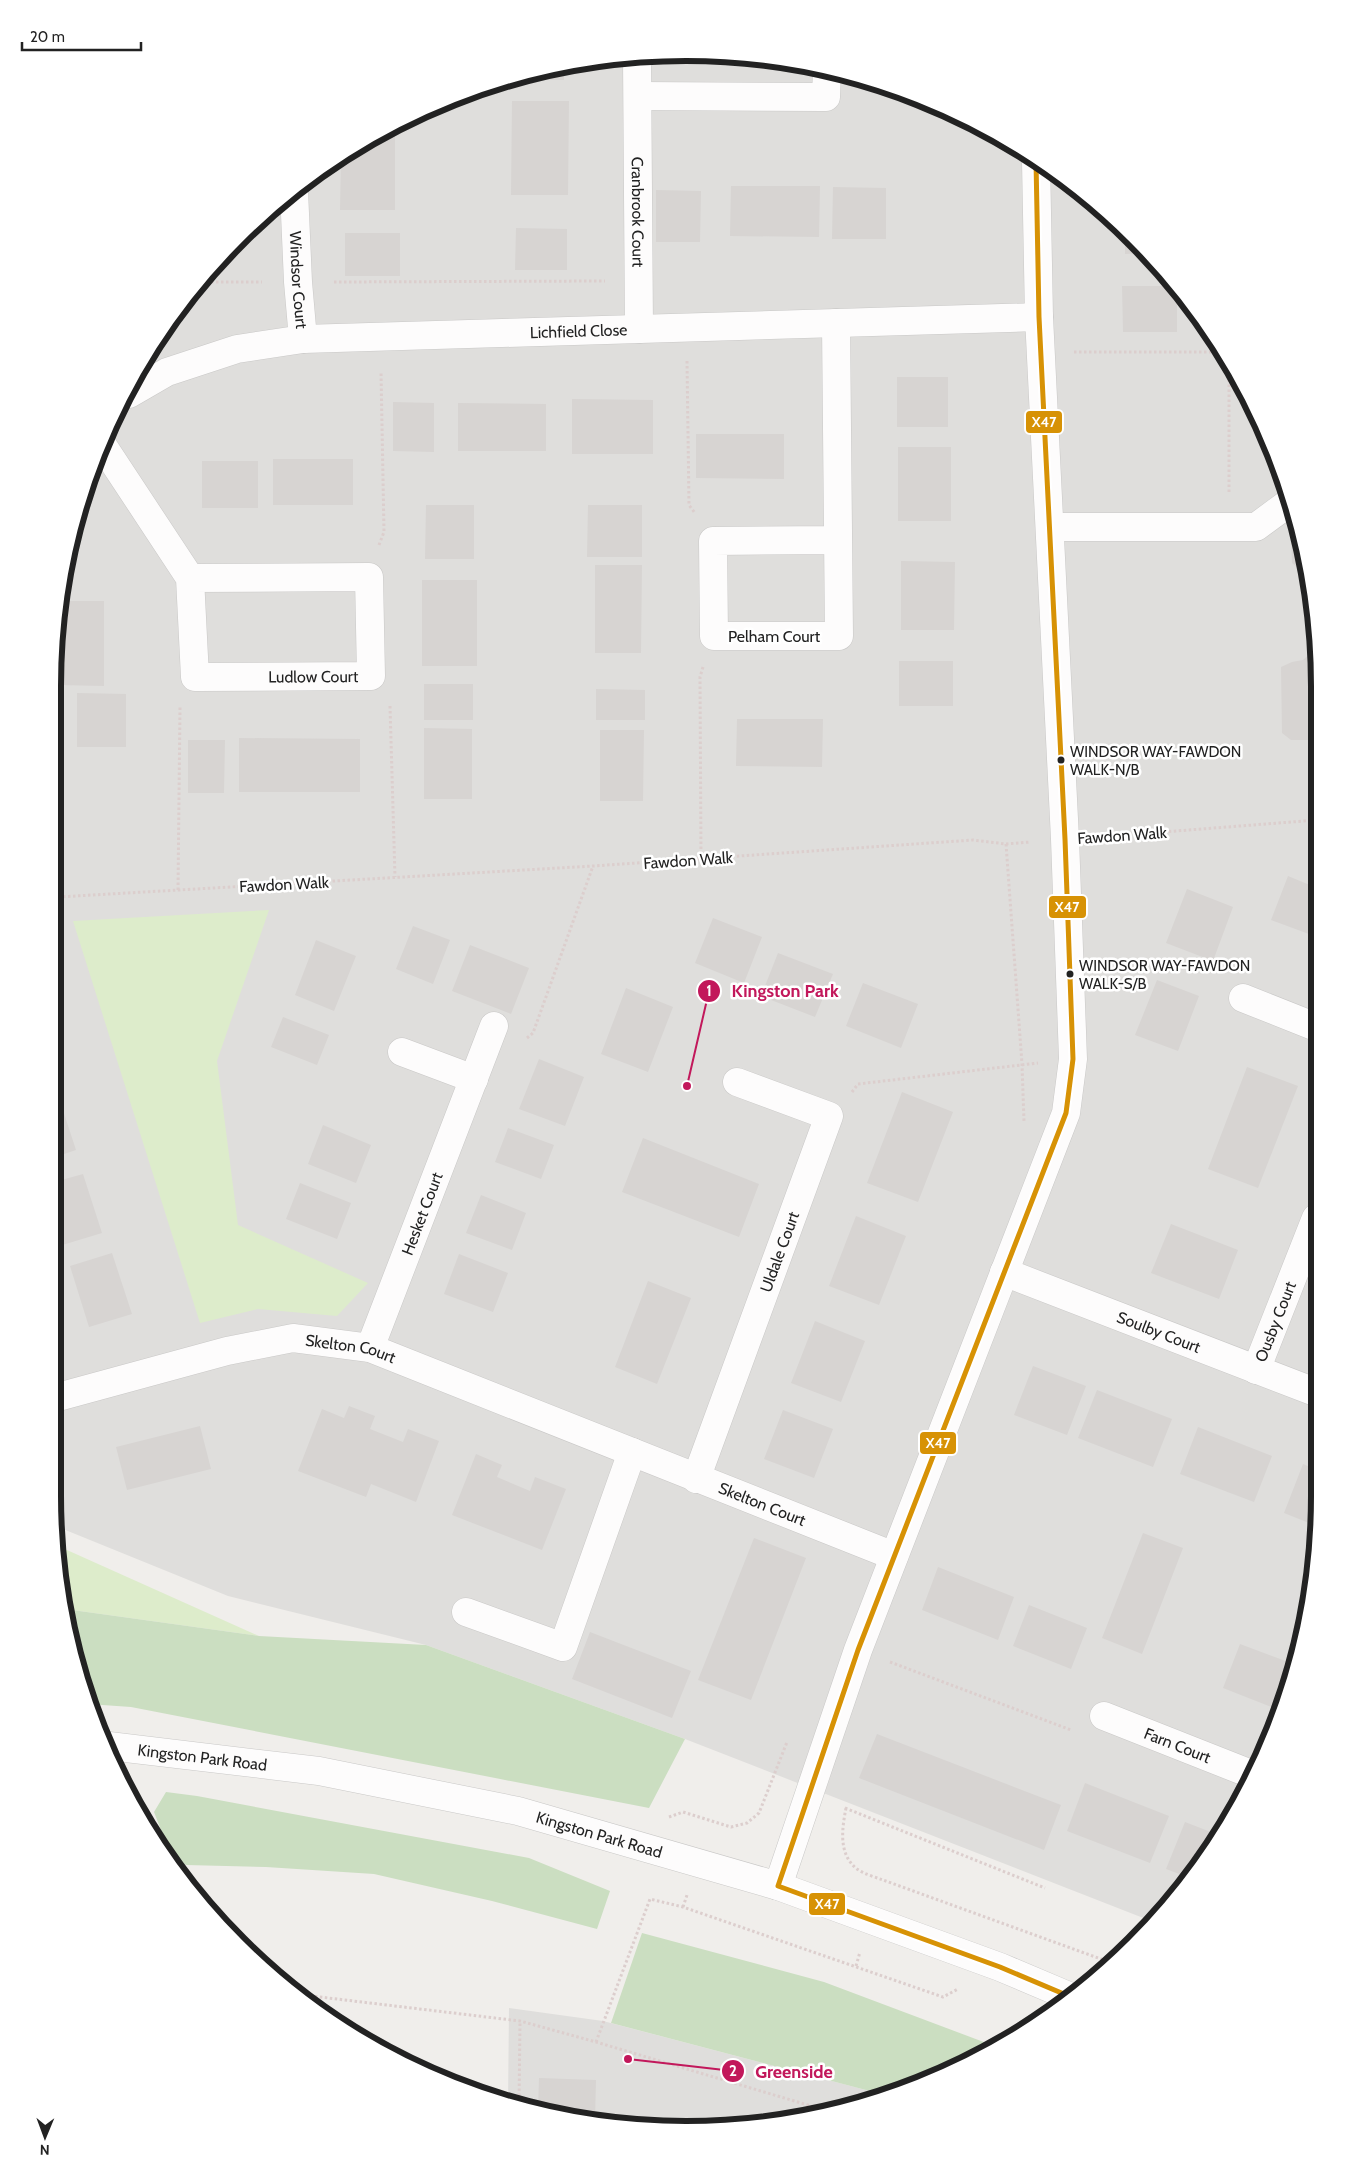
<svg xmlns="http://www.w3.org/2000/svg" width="1372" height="2182" viewBox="0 0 1372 2182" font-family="Cabin,sans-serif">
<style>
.residential{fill:#dfdedc}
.grass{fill:#ddeccb}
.forest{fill:#cbdec1}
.building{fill:#d7d4d2}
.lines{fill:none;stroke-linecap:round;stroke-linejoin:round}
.minor-casing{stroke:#c9c8c7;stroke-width:29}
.path{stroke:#dccecd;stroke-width:3;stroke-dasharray:2.5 2.5;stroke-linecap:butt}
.minor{stroke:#fdfcfc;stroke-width:28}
.bus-1-casing{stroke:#fff;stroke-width:9}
.bus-1{stroke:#d79205;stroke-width:5}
.bus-dot{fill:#222;stroke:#fff;stroke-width:2}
.labels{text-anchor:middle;stroke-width:5;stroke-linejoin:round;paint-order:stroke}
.bus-label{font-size:15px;fill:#222;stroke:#fff;text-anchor:start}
.street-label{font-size:16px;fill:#222;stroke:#fff}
.rim{fill:none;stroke:#222;stroke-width:6}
.leader{fill:none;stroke:#c2185b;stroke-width:2}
.callout-dot{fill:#c2185b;stroke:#fff;stroke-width:2}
.mark-label{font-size:15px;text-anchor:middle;font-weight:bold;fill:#fff}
.callout-label{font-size:18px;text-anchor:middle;font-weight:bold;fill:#c2185b;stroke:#fff;stroke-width:5;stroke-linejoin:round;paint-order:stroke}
.line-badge{stroke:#fff;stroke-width:2}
.badge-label{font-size:14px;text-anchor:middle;font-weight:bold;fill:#fff}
</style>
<rect width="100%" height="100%" fill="#f0eeeb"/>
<path class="residential" d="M728 54 850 74 966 118 1072 184 1188 300 1254 406 1298 522 1318 644 1314 1578 1271 1738 1188 1882 1151 1921 685 1739 426 1645 228 1596 58 1527V604L101 443 184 300 269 210 370 137 483 86 604 58Z
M509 2008 603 2021 885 2095 850 2108 686 2129 563 2117 508 2103Z"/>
<path class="grass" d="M269 910 217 1061 238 1225 368 1283 337 1316 258 1309 200 1323 73 921Z
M58 1546 259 1636 65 1609 58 1579Z"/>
<path class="forest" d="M65 1609 259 1636 426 1645 685 1739 649 1808 131 1707 88 1704Z
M166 1792 197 1796 529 1858 610 1891 597 1929 492 1901 374 1874 266 1867 186 1865 170 1853 154 1812Z
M642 1933 824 1982 997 2047 966 2064 885 2095 611 2023Z"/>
<path class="building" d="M564 67V80H511V79Z
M512 101H569L568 195H511Z
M395 126V210H340L341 158 370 137Z
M731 186H820L819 237 730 236Z
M833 187 886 188V239H832Z
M656 190 701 191 700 242H656Z
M516 228 567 229V270H515Z
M345 233H400V276H345Z
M1125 236 1130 242 1142 253 1125 254Z
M1122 286H1175L1177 289V332H1123Z
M897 377H948V427H897Z
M1245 390 1254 406 1256 411H1245Z
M572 399 653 400V454H572Z
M393 402 434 403V452L393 451Z
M458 403 546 404V451H458Z
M696 434H784V479L696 478Z
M898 447H951V521H898Z
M273 459H353V505H273Z
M202 461H258V508H202Z
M426 505H474V559H425Z
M588 505H642V557H587Z
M1299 526 1304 556 1307 575 1292 563 1291 534Z
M901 561 955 562 954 630H901Z
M595 565H642L641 653H595Z
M422 580H477V666H422Z
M59 601H104V686L58 685Z
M1312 652H1318V740H1291L1282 733 1281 667 1292 662 1303 660Z
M899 661H953V706H899Z
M424 684H473V720H424Z
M596 689 645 690V720H596Z
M77 693 126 694V747H77Z
M737 719H823L822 767 736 766Z
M424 728 472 729V799H424Z
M600 730H644L643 801H600Z
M239 738 360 739V792H239Z
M188 740H225L224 793H188Z
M1288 876 1317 888V937L1271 920Z
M1187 889 1233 907 1213 961 1166 943Z
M713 918 762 937 744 983 695 963Z
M413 926 450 940 433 984 396 969Z
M316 940 356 956 334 1011 295 995Z
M470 945 529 968 511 1014 452 991Z
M778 953 833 974 815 1017 761 996Z
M1157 980 1199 996 1178 1051 1135 1035Z
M863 983 918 1004 901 1048 846 1026Z
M626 988 673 1007 648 1072 601 1054Z
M283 1017 329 1035 317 1065 271 1047Z
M539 1059 584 1077 565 1126 519 1109Z
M1247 1067 1298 1086 1258 1188 1208 1169Z
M902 1092 953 1112 918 1202 867 1183Z
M58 1095 76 1150 58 1156Z
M323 1125 371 1145 356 1183 308 1164Z
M508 1128 554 1145 541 1179 495 1162Z
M643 1138 759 1184 739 1237 622 1192Z
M83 1174 102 1233 59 1246 58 1181Z
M300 1183 351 1203 337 1239 286 1219Z
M481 1195 526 1213 512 1250 466 1233Z
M856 1216 906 1236 879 1305 829 1286Z
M1171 1224 1238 1250 1219 1299 1151 1273Z
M112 1253 132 1314 89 1327 70 1266Z
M459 1254 508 1273 493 1312 444 1294Z
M648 1281 691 1298 657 1384 615 1367Z
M815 1321 865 1341 841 1402 791 1383Z
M1033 1366 1086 1386 1067 1435 1014 1415Z
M1097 1390 1172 1419 1153 1467 1078 1438Z
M349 1406 375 1416 370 1429 403 1442 408 1429 439 1441 416 1502 371 1484 366 1497 298 1471 322 1409 344 1418Z
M783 1410 833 1429 814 1478 764 1459Z
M200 1426 211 1469 127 1490 116 1447Z
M1198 1427 1272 1456 1254 1502 1180 1474Z
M476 1454 502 1465 497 1477 530 1491 535 1477 566 1489 542 1550 452 1515Z
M1303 1464 1315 1469 1314 1525 1284 1513Z
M1143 1533 1183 1548 1142 1654 1102 1638Z
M754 1538 806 1558 751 1700 698 1680Z
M938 1567 1014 1597 998 1640 922 1610Z
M1029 1605 1087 1628 1071 1669 1013 1646Z
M590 1632 691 1671 672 1718 572 1679Z
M1240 1644 1291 1663 1279 1710 1223 1688Z
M877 1734 1061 1805 1044 1850 859 1778Z
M1085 1783 1169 1816 1150 1863 1067 1831Z
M1185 1822 1216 1834 1190 1878 1166 1869Z
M539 2078 596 2080 595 2121 563 2117 538 2111Z"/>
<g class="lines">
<g class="minor-casing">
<g id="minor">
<path id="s1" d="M637 57 639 329"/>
<path d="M638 96 826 97 827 70"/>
<path id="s2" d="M294 191 298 282 303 339"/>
<path d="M836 323 839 636H714L713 541 838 540"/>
<path id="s3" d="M129 394 167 372 237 349 303 339 1039 317"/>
<path id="s4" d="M101 443 190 578 195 677 371 676 369 577 190 578"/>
<path d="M1050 527H1256L1290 502"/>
<path d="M1243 998 1316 1027"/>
<path d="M402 1052 474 1079"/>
<path id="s5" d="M1004 1272 1315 1392"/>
<path id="s6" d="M370 1348 494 1026"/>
<path id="s7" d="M1256 1370 1316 1218"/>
<path id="s8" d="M58 1397 227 1351 293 1338 370 1348 894 1556"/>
<path id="s9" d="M696 1479 829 1116 737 1082"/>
<path d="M466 1612 563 1647 632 1452"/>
<path id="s10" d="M1104 1716 1251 1774"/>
<path id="s11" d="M109 1746 319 1771 518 1811 778 1886 1000 1967 1071 1997"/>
<path d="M778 1886 858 1650 1066 1113 1073 1059 1065 839 1039 317 1036 161"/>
</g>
</g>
<path class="path" d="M201 282H262
M334 282 605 281
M1074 352H1221
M687 361 689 505 695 513
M1229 492V365
M379 545 384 532 381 372
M390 706 395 877
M1099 837 1317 820
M1006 844 1022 1064 1024 1121
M701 859 700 677 703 667
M178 890 180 707
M58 897 593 866 973 840 1006 844 1030 842
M527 1038 533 1033 593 866
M852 1092 858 1084 1038 1063
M890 1662 1071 1730
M845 1808 1045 1888
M846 1808C842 1829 838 1854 857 1869 864 1874 875 1877 883 1880L1112 1963
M669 1817 683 1812 731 1827 747 1823 759 1813 787 1742
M683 1907 687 1895
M856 1966 860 1952
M295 1994 520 2021 596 2042 828 2111
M596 2042 650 1899 683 1907 943 1997 958 1989
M519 2106 520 2021"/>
<use href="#minor" class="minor"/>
<g class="bus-1-casing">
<path id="bus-1" d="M1036 161 1039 317 1065 839 1073 1059 1066 1113 858 1650 778 1886 1000 1967 1071 1997"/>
</g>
<use href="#bus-1" class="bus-1"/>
</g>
<g class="bus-dot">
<circle cx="1061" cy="760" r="4.5"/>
<circle cx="1070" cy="974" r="4.5"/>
</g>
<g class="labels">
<g class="bus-label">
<text x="1070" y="757">WINDSOR WAY-FAWDON<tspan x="1070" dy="18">WALK-N/B</tspan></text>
<text x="1079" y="971">WINDSOR WAY-FAWDON<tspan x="1079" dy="18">WALK-S/B</tspan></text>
</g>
<g class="street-label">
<text dy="6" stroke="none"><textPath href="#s1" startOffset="155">Cranbrook Court</textPath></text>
<text dy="6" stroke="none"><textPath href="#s2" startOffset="89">Windsor Court</textPath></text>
<text dy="6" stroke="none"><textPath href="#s3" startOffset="460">Lichfield Close</textPath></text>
<text x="774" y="642">Pelham Court</text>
<text dy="6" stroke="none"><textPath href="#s4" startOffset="379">Ludlow Court</textPath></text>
<text transform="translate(1122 835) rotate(-4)" y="6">Fawdon Walk</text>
<text transform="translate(688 860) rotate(-4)" y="6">Fawdon Walk</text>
<text transform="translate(284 884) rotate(-3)" y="6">Fawdon Walk</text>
<text dy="6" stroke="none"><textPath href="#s6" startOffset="144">Hesket Court</textPath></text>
<text dy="6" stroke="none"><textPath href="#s9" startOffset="242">Uldale Court</textPath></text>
<text dy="6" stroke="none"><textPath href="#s7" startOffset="52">Ousby Court</textPath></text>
<text dy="6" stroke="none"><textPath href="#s5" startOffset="166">Soulby Court</textPath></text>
<text dy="6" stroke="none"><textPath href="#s8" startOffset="301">Skelton Court</textPath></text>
<text dy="6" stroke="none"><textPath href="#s8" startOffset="742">Skelton Court</textPath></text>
<text dy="6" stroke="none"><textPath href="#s10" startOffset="79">Farn Court</textPath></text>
<text dy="6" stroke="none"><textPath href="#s11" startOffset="94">Kingston Park Road</textPath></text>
<text dy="6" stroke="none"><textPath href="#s11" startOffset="499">Kingston Park Road</textPath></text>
</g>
</g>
<path d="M0 0H1372V2182H0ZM686 61H686A625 625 0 0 1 1311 686V1496A625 625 0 0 1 686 2121H686A625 625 0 0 1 61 1496V686A625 625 0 0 1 686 61Z" fill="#fff" fill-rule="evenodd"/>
<path class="rim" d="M686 61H686A625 625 0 0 1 1311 686V1496A625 625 0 0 1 686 2121H686A625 625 0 0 1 61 1496V686A625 625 0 0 1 686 61Z"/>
<path class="leader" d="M687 1086L709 991M628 2059L733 2071"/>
<g class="callout-dot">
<circle cx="687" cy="1086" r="5"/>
<circle cx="628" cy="2059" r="5"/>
<circle cx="709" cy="991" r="12"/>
<circle cx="733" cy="2071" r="12"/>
</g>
<g class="mark-label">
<text x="709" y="996">1</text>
<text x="733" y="2076">2</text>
</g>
<g class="callout-label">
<text x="785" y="997">Kingston Park</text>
<text x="794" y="2078">Greenside</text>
</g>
<g class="line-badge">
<rect x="1025" y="410" width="38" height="24" rx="5" fill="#d79205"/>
<rect x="1048" y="895" width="39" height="24" rx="5" fill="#d79205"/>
<rect x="919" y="1431" width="38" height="24" rx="5" fill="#d79205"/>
<rect x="808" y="1892" width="38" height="24" rx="5" fill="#d79205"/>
</g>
<g class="badge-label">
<text x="1044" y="427">X47</text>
<text x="1067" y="912">X47</text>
<text x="938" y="1448">X47</text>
<text x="827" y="1909">X47</text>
</g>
<g transform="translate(45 2137) rotate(181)" stroke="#ffffff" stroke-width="4" paint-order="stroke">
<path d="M0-4L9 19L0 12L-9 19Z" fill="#222222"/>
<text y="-8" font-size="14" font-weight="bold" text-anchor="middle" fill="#222222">N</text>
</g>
<path d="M22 42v8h119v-8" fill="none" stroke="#222222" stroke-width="2.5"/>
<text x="30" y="42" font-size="15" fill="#222222" stroke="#ffffff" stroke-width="4" paint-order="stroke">20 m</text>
</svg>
